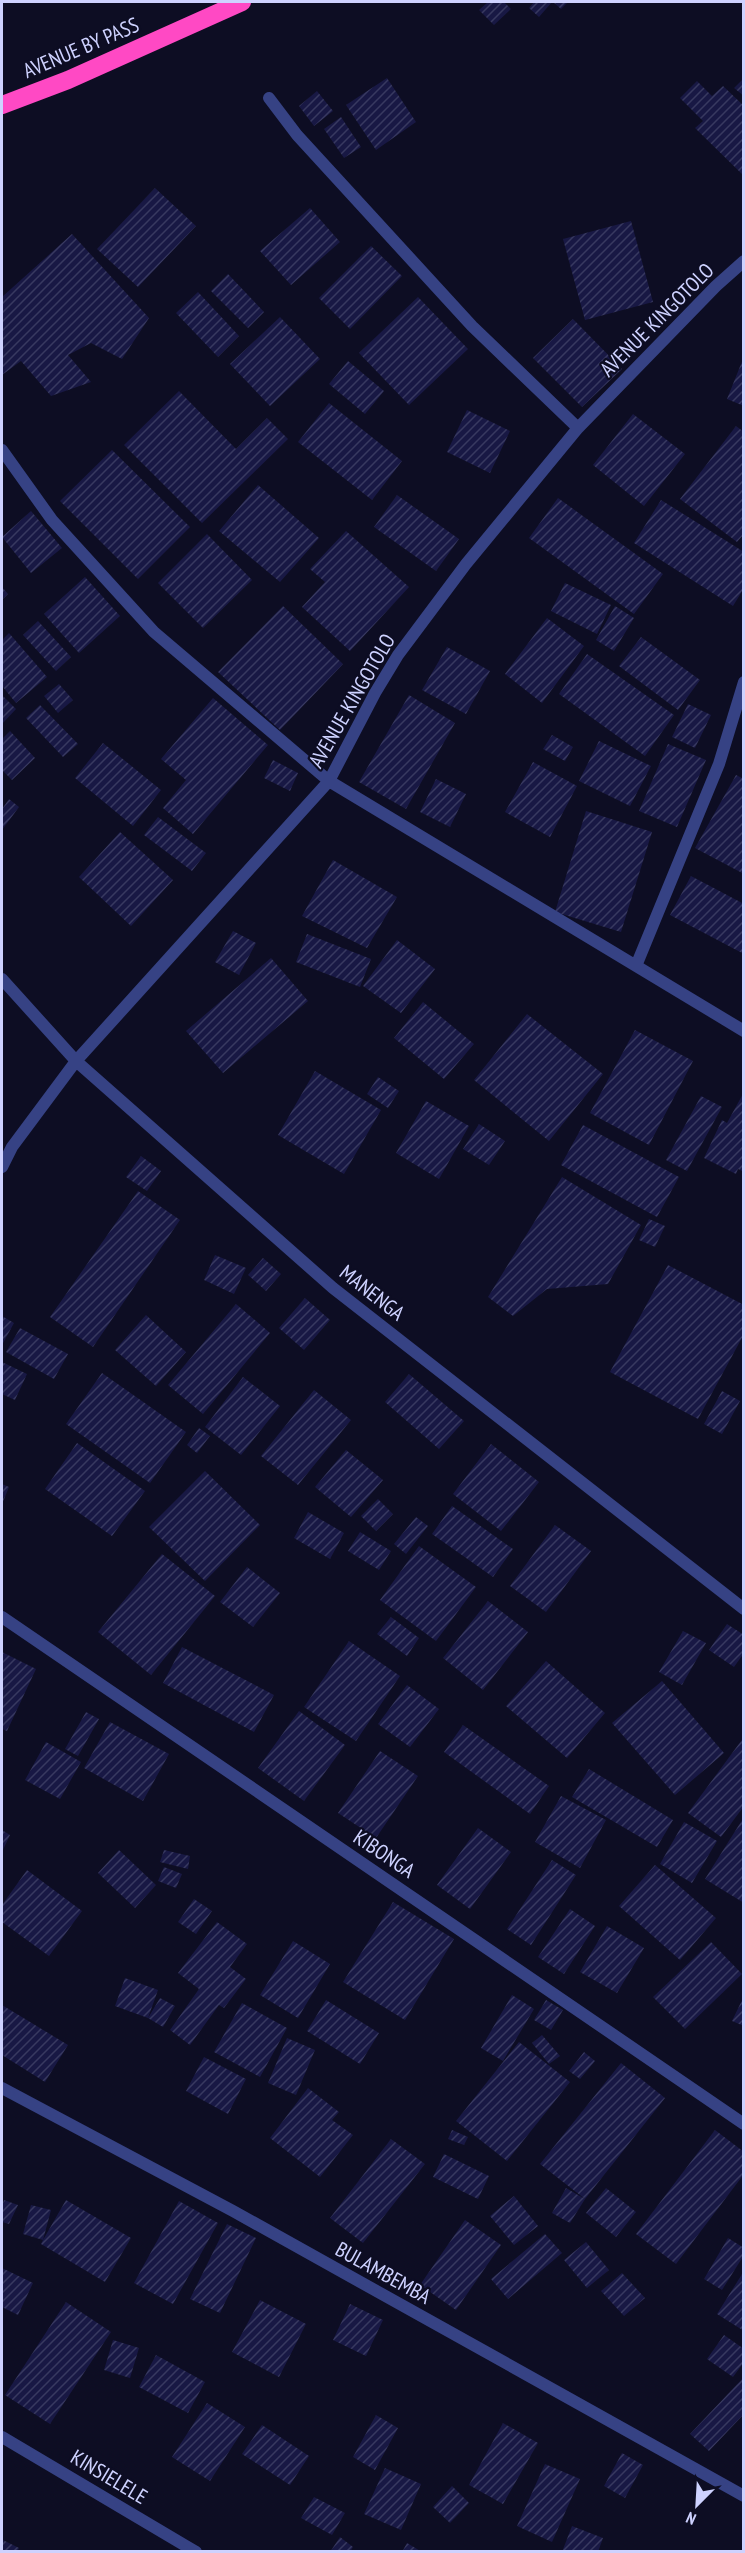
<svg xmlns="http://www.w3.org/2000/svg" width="745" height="2553" viewBox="0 0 745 2553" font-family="'PT Sans Narrow',sans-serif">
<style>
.building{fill:url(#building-hatch)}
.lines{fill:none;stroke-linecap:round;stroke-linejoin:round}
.street{stroke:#364284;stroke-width:12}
.highway{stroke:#ff49c4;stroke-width:18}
.labels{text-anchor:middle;stroke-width:4.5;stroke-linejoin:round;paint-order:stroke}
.street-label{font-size:21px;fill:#ced2ff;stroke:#0d0d23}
</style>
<defs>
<pattern id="building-hatch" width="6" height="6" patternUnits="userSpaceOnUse" patternTransform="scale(1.5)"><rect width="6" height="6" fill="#181844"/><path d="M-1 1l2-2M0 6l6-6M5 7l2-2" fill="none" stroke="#383960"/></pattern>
</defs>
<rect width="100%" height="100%" fill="#0d0d23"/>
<path class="building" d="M488 2H504L511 9 494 25 479 10Z
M534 2H552L539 17 529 8Z
M553 2H568L561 9Z
M387 78 416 122 376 150 346 105Z
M744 78V96L734 88Z
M697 81 712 96 723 86 744 106V176L695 128 703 121 680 98Z
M317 91 333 111 314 126 299 106Z
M341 117 361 147 344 158 324 129Z
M155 188 196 226 138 287 97 249Z
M310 208 340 242 291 285 260 251Z
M631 221 653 302 585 320 563 239Z
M72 234 149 318 122 359 91 343 68 355 91 382 51 396 21 361 2 375V297Z
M371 246 402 276 350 329 319 298Z
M228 274 264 312 248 328 211 291Z
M198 292 239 336 218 357 176 313Z
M418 297 468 349 409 405 359 353Z
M280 317 320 359 270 406 230 364Z
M573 319 622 369 582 407 533 358Z
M743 359H744V406L727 399Z
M348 361 384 391 365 414 329 384Z
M179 391 236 449 267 418 288 439 202 523 124 445Z
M329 403 402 461 372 500 298 442Z
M467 410 510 431 490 473 447 452Z
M633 414 685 454 644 506 593 465Z
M736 426 744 432V534L737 542 680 499Z
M112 450 190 527 138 579 60 501Z
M258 485 319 538 280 582 219 531Z
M397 495 459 539 436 571 374 527Z
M558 498 663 574 634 614 529 538Z
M661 500 744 552V588L733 606 634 543Z
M31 511 62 548 31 573 2 537Z
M346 531 409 587 350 651 302 607 325 582 310 569Z
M207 534 252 580 203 628 158 583Z
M85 577 120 616 79 653 44 614Z
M565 583 611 605 597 634 551 611Z
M2 587 8 594 2 600Z
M283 606 343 664 280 730 218 672Z
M615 606 634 618 614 651 596 640Z
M547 618 584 646 542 703 505 674Z
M38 621 71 657 56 671 23 635Z
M9 633 47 677 16 703 2 686V640Z
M641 637 700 680 678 710 619 666Z
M447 647 490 671 466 714 422 690Z
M587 654 674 715 645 756 559 694Z
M59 684 73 700 58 713 44 696Z
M2 695 16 709 2 724Z
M409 695 455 723 406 809 359 782Z
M213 698 268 745 193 834 163 808 186 780 161 759Z
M688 704 711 715 695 748 672 737Z
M40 705 78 744 63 757 26 718Z
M10 731 35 758 12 780 2 770V739Z
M552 735 573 747 565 761 543 749Z
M599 741 651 766 630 806 579 781Z
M103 743 161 790 133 826 75 778Z
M668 744 706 760 677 827 639 811Z
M273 760 298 773 290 791 264 778Z
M533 762 577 786 550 837 505 812Z
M736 775 744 779V874L695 848Z
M436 779 466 794 450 827 420 812Z
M9 799 19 807 2 830V809Z
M586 811 652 832 621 932 555 912Z
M158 817 206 853 192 871 144 835Z
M120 832 173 880 131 926 79 877Z
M333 860 397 897 367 948 302 916Z
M691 876 744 904V954L670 915Z
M233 931 256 943 239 975 215 962Z
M307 934 371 959 360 987 296 962Z
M397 940 435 969 401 1013 363 986Z
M271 958 308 1001 223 1073 186 1031Z
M423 1002 474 1044 444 1079 394 1038Z
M527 1014 603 1074 549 1141 474 1080Z
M635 1030 693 1061 649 1145 590 1113Z
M315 1071 381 1110 344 1174 278 1135Z
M378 1077 399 1091 388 1108 367 1094Z
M744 1092V1167L742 1171 738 1169 736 1174 704 1158 722 1120 727 1123Z
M701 1096 722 1107 687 1171 666 1160Z
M426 1101 469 1126 439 1179 396 1153Z
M479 1124 505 1141 489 1165 463 1149Z
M583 1125 679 1177 657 1217 561 1165Z
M141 1156 161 1171 147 1191 126 1177Z
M562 1177 641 1225 608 1284 547 1289 513 1316 488 1297Z
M138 1191 180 1220 93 1347 50 1317Z
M649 1219 665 1226 655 1247 639 1240Z
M215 1255 246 1268 234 1294 204 1280Z
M263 1258 281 1274 266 1291 248 1275Z
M668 1265 744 1305V1334L698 1419 610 1372Z
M305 1298 330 1320 304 1350 279 1328Z
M236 1304 270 1333 203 1414 168 1385Z
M146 1315 186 1352 156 1386 115 1350Z
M2 1316 14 1323 2 1345Z
M20 1328 68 1354 54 1379 6 1352Z
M2 1362 27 1374 15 1400 2 1394Z
M102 1373 186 1432 150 1483 66 1424Z
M409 1374 464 1421 439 1449 385 1402Z
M243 1377 280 1406 241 1455 205 1427Z
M314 1390 351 1420 298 1485 261 1456Z
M722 1391 740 1401 722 1434 704 1424Z
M199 1428 210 1436 197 1453 187 1445Z
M77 1443 145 1491 112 1536 45 1489Z
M491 1444 539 1482 501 1531 453 1494Z
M346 1450 383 1480 351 1517 315 1487Z
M205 1471 260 1525 205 1581 149 1527Z
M2 1484 9 1487 2 1504Z
M378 1499 393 1514 376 1531 361 1516Z
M452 1506 513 1549 493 1577 432 1534Z
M308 1512 344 1533 330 1559 294 1538Z
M416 1517 428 1526 406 1554 394 1544Z
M555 1525 591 1551 546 1612 510 1586Z
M360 1532 391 1551 379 1570 348 1551Z
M419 1546 476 1587 436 1641 380 1600Z
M162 1554 215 1596 151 1675 98 1632Z
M247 1567 280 1593 253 1627 220 1602Z
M488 1601 528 1632 483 1690 443 1658Z
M391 1617 419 1638 407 1656 377 1634Z
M727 1624 744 1635V1653L734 1667 709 1650Z
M683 1631 706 1643 682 1685 659 1672Z
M349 1641 400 1676 356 1741 304 1707Z
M182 1647 274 1695 254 1732 163 1683Z
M2 1652 36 1669 7 1731 2 1729Z
M546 1661 605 1713 567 1758 506 1706Z
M662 1681 724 1753 675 1795 612 1723Z
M407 1685 439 1709 410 1747 378 1724Z
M299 1711 345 1745 304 1801 258 1768Z
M86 1712 99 1719 78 1756 65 1749Z
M110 1722 169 1754 143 1801 84 1768Z
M463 1725 549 1786 530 1814 444 1752Z
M744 1737V1806L721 1837 688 1813Z
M46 1742 81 1762 60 1799 25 1780Z
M380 1751 418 1776 376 1838 338 1813Z
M589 1769 673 1820 657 1847 572 1797Z
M561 1796 606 1820 580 1868 535 1842Z
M744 1817V1903L705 1879Z
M684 1822 717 1841 692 1883 660 1864Z
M478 1828 511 1852 470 1909 437 1885Z
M2 1830 10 1835 2 1852Z
M119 1850 156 1885 135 1908 98 1873Z
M164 1850 190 1856 188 1869 160 1862Z
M552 1860 576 1875 531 1945 507 1929Z
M655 1865 716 1918 680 1960 619 1906Z
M164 1867 182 1874 176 1888 158 1881Z
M27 1870 82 1911 49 1956 2 1922V1905Z
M194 1899 212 1911 196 1934 178 1922Z
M393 1902 454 1939 405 2020 343 1982Z
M570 1909 595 1926 564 1974 538 1957Z
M217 1922 247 1944 230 1967 246 1979 224 2008 219 2005 190 2045 170 2030 199 1989 178 1973Z
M607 1926 644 1948 617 1993 580 1972Z
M293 1941 330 1964 298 2018 260 1995Z
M711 1942 742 1974 685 2029 653 1997Z
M125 1978 158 1990 148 2018 160 1998 175 2006 163 2027 148 2018 115 2006Z
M512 1995 534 2009 503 2061 481 2048Z
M744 1996V2026L732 2021Z
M326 2000 379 2033 360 2064 307 2031Z
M546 2000 563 2010 551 2030 534 2020Z
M242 2003 287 2028 260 2077 214 2052Z
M2 2005 68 2045 45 2082 2 2055Z
M542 2035 560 2056 549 2064 532 2043Z
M287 2038 315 2050 296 2095 268 2083Z
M519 2042 570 2082 507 2161 456 2121Z
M584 2052 595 2061 580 2079 569 2071Z
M204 2057 246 2079 228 2114 186 2091Z
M621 2063 665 2098 585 2199 540 2164Z
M308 2088 339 2112 332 2120 353 2135 320 2177 270 2138Z
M452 2130 468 2137 464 2145 448 2139Z
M715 2130 744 2152V2174L676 2264 636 2234Z
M391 2139 425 2164 363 2243 330 2218Z
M444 2154 489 2176 478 2199 433 2177Z
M566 2188 585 2199 570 2223 552 2213Z
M606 2188 636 2212 616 2237 586 2213Z
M514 2196 538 2226 514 2245 490 2216Z
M4 2200 18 2205 9 2224 2 2222V2206Z
M66 2200 131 2238 105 2282 41 2244 43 2240 23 2234 31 2205 51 2210 43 2240Z
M179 2201 218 2223 173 2304 134 2283Z
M465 2220 501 2245 456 2310 420 2285Z
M227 2224 256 2238 220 2313 190 2299Z
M545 2234 562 2253 508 2299 491 2279Z
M728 2238 744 2248V2255L722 2290 704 2279Z
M586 2242 609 2270 587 2288 564 2260Z
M2 2268 33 2283 18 2315 2 2307Z
M744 2271V2331L717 2314Z
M622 2273 645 2298 624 2316 601 2291Z
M260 2300 306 2324 279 2377 232 2352Z
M66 2302 111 2332 50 2424 5 2395Z
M350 2304 383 2320 366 2356 333 2340Z
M724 2335 744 2349V2362L733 2377 707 2359Z
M113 2340 139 2348 130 2378 104 2370Z
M156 2355 205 2382 188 2413 139 2387Z
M744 2377V2414L709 2451 690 2434Z
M207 2403 245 2427 210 2481 172 2457Z
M376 2415 398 2428 375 2470 353 2457Z
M503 2423 538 2443 503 2504 469 2485Z
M262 2425 309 2456 290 2485 242 2454Z
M622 2453 643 2465 625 2498 604 2486Z
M545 2464 580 2479 552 2542 517 2526Z
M385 2468 421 2484 401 2530 364 2514Z
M452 2486 469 2503 450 2523 433 2507Z
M314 2497 345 2513 332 2535 301 2518Z
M572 2526 603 2538 598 2552H562Z
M340 2537 353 2547 350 2552H330Z
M3 2540 19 2548 17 2552H2Z
M407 2543 422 2552H402Z"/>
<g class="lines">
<path class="street" d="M269 98 297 135 472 326 578 428
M2 450 52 520 154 632 329 781 744 1031
M636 966 719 764 744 682
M2 979 76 1061 333 1288 744 1609
M2 1167 12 1147 76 1061 329 781 375 693 398 655 466 564 578 428 716 286 744 261
M2 1617 744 2124
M2 2088 233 2211 744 2496
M2 2437 196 2552"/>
<path class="highway" d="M2 105 68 80 242 2"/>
</g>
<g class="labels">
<g class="street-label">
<text transform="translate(81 48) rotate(-23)" y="7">AVENUE BY PASS</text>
<text transform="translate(657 320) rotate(-45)" y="7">AVENUE KINGOTOLO</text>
<text transform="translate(352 701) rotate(-60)" y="7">AVENUE KINGOTOLO</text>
<text transform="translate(372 1293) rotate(38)" y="7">MANENGA</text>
<text transform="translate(384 1854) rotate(34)" y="7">KIBONGA</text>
<text transform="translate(383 2273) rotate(29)" y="7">BULAMBEMBA</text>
<text transform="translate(109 2477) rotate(31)" y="7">KINSIELELE</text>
</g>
</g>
<rect width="745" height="2553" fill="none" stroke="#ced2ff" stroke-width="6"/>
<g transform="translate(697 2505) rotate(204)" stroke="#0d0d23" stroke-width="4.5" paint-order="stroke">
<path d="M0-4.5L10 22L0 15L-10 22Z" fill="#ced2ff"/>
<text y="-9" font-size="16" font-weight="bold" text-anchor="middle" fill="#ced2ff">N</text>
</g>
</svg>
